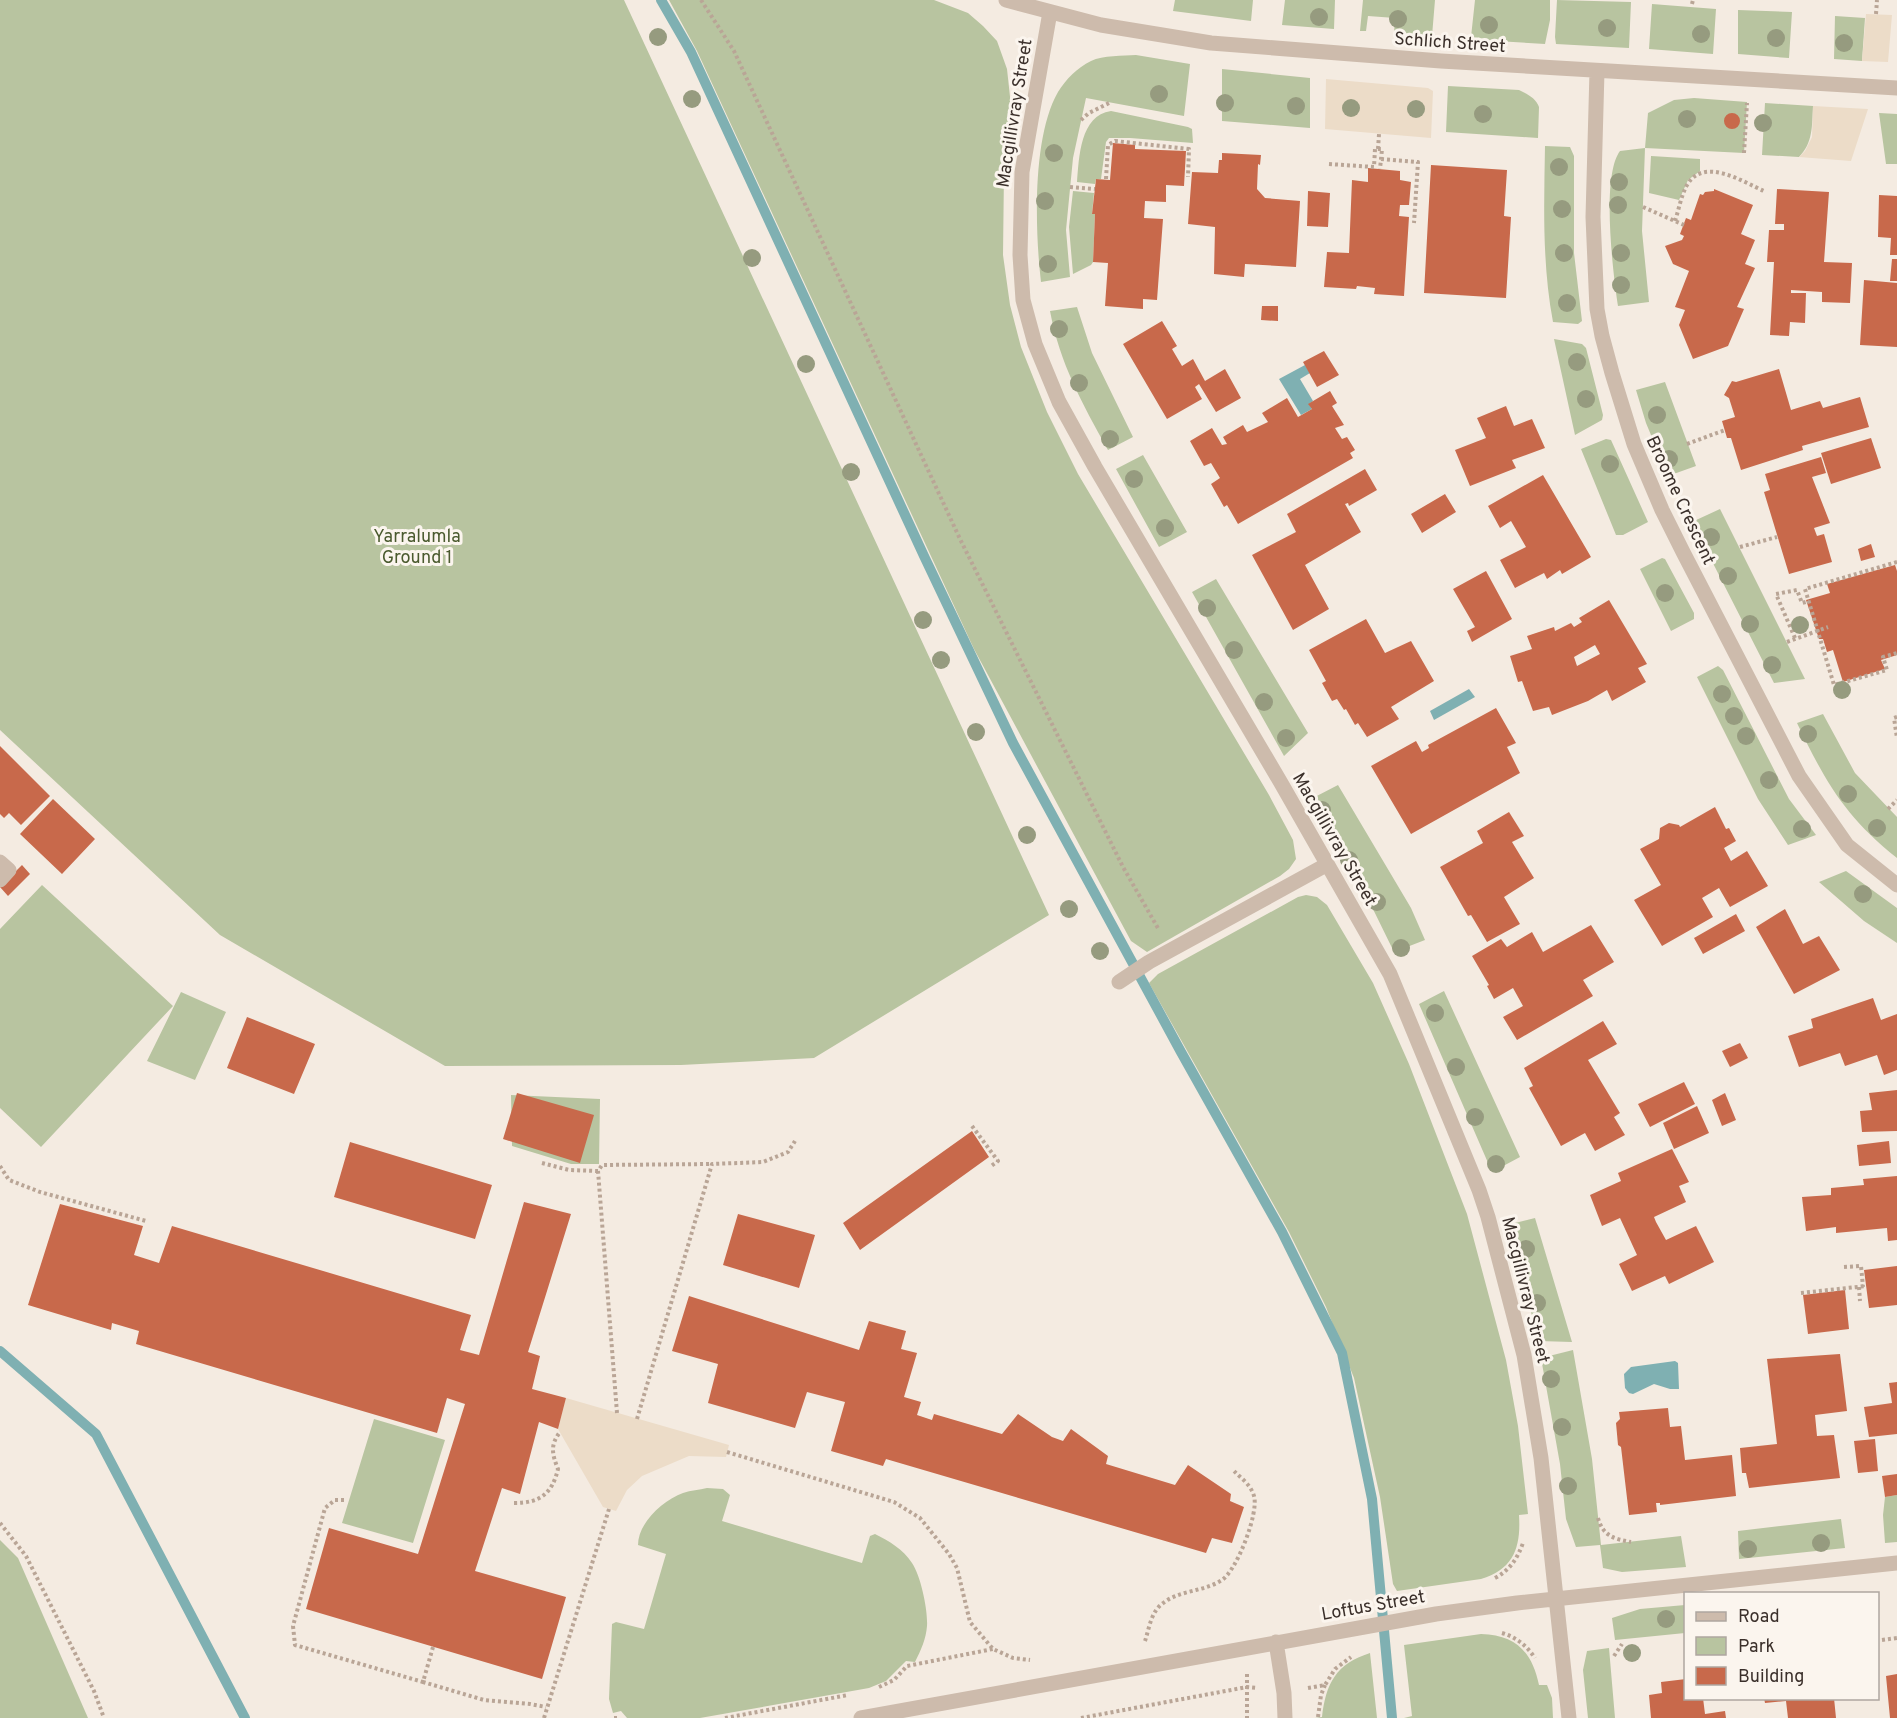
<svg xmlns="http://www.w3.org/2000/svg" width="1897" height="1718" viewBox="0 0 1897 1718" font-family="Overpass,sans-serif">
<style>
.green{fill:#b8c4a0}
.plaza{fill:#ecdcc8}
.water{fill:#7fb0b2}
.lines{fill:none;stroke-linecap:round;stroke-linejoin:round}
.stream{stroke:#7fb0b2;stroke-width:10}
.building{fill:#c8694b;fill-rule:evenodd}
.path{stroke:#b9a596;stroke-width:4;stroke-dasharray:3 3;stroke-linecap:butt}
.minor{stroke:#cdbbac;stroke-width:15}
.tree{fill:#969b7f}
.labels{text-anchor:middle;stroke-width:6;stroke-linejoin:round;paint-order:stroke}
.street-label{font-size:18px;fill:#3b302b;stroke:#fbf5ee}
.park-label{font-size:18px;fill:#4a5a2e;stroke:#fbf5ee}
</style>
<rect width="100%" height="100%" fill="#f4ebe1"/>
<path class="green" d="M0 0H624L1049 915 814 1058 681 1065 445 1066 220 935 0 730Z
M669 0H934L968 13 983 26 997 41 1007 69 1011 106 1004 171 1003 255 1010 305 1021 347 1047 412 1078 474 1269 795 1293 840 1296 859 1289 869 1280 876 1147 952 1131 941 974 649 697 51Z
M1175 0H1253L1251 21 1173 11Z
M1285 0H1335L1334 29 1282 25Z
M1363 0H1435L1432 36 1394 34 1395 18 1368 16 1366 31H1360Z
M1475 0H1550V20L1545 44 1479 40 1471 37Z
M1557 0 1631 2 1629 48 1556 44 1555 37Z
M1652 4 1716 9 1713 54 1649 49Z
M1738 10 1792 12 1789 58 1738 54Z
M1835 16 1865 18 1862 61 1834 59Z
M1136 55 1190 64 1184 116 1086 98 1073 158 1066 230 1070 277 1041 282C1035 231 1032 137 1058 92 1066 79 1077 68 1091 61 1103 55 1123 56 1136 55Z
M1222 69 1310 78V128L1222 121Z
M1448 86 1519 90C1527 94 1536 98 1539 107L1538 138 1446 132Z
M1694 98 1747 102 1744 153 1645 148 1642 231 1649 302 1618 306C1613 274 1601 176 1620 151L1645 148 1648 113 1674 100Z
M1765 103 1813 106C1812 126 1813 143 1799 157L1762 155Z
M1111 111 1188 127 1192 129 1193 143 1130 138H1109L1106 142 1101 179H1096L1095 184 1077 182C1079 158 1080 115 1111 111Z
M1879 113 1897 114V164H1886Z
M1545 146 1570 147 1574 156V253L1582 321 1578 324 1553 322C1542 263 1544 205 1545 146Z
M1651 156 1700 159V171L1688 180 1679 200 1649 193Z
M1073 191 1094 193 1092 214H1095L1093 262 1091 265 1073 274 1069 227Z
M1077 307 1092 353 1133 437 1108 450C1082 403 1060 364 1050 311Z
M1554 339 1582 344 1586 348 1603 415 1602 420 1575 435Z
M1665 382 1696 466 1668 476 1646 423 1636 390Z
M1606 439 1611 440 1648 522 1623 535H1616L1581 449Z
M1143 455 1187 532 1159 547 1116 469Z
M1720 509 1805 679 1774 683 1693 524 1694 521Z
M1662 558 1665 559 1694 613V619L1671 631 1640 569Z
M1216 579 1308 733 1284 756 1192 592Z
M1718 666 1723 670 1789 799 1816 835 1788 845 1758 799 1697 677Z
M1823 714 1855 773 1897 817V858C1845 817 1825 781 1797 723Z
M1338 785 1411 908 1425 940 1394 952 1349 860 1311 799Z
M1846 871 1897 908V943L1864 921 1819 882Z
M42 885 173 1006 41 1147 0 1108V929Z
M1306 895 1317 897 1327 905 1373 983 1409 1064 1467 1214 1506 1360 1518 1426 1528 1514 1519 1515C1521 1547 1514 1569 1481 1579L1397 1591 1393 1584 1380 1497 1354 1378 1326 1307 1289 1232 1149 983 1158 974 1298 897Z
M1444 991 1520 1157 1492 1172 1419 1004Z
M181 992 226 1012 195 1080 147 1061Z
M511 1095 600 1099 599 1164H571L512 1146Z
M1535 1218 1572 1342 1539 1341 1507 1225Z
M1573 1350 1592 1459 1601 1545 1681 1536 1686 1567 1622 1572 1603 1568 1600 1545 1576 1547 1566 1519 1560 1464 1541 1358Z
M374 1419 445 1440 413 1543 342 1523Z
M707 1488 723 1489 730 1495 722 1521 862 1563 870 1536 875 1534C889 1541 903 1549 912 1563 921 1576 928 1611 927 1626 926 1639 921 1650 915 1662L906 1661 886 1681 869 1688 700 1718H627L621 1711 613 1713 609 1699 612 1624 616 1622 644 1629 666 1554 638 1545C638 1523 663 1500 683 1493 691 1490 699 1490 707 1488Z
M1897 1495V1542L1885 1543 1883 1515 1885 1497Z
M1841 1519 1845 1548 1739 1559 1738 1531Z
M0 1540 18 1558 88 1718H0Z
M1685 1605V1633L1615 1640 1612 1618 1640 1609Z
M1481 1634C1516 1635 1532 1652 1539 1685H1547L1552 1698 1553 1718H1404L1412 1716 1404 1645Z
M1609 1648 1615 1718H1588L1583 1670 1587 1651Z
M1370 1653 1377 1718H1315L1322 1717C1326 1683 1336 1664 1370 1653Z"/>
<path class="plaza" d="M1866 14 1892 15 1888 62 1862 61Z
M1326 79 1428 88 1433 91 1431 138 1325 129Z
M1813 106 1868 109 1851 161 1799 157 1805 151 1812 137Z
M566 1398 729 1445 726 1457 689 1456 642 1476 627 1490 616 1511 603 1507 558 1429Z"/>
<path class="water" d="M1305 365 1310 373 1300 379 1313 401 1309 404 1312 409 1301 415 1279 379Z
M1469 689 1475 697 1434 720 1430 711Z
M1675 1361 1678 1363 1679 1389H1670L1654 1384 1633 1394 1629 1393 1625 1388 1624 1374 1631 1367Z"/>
<g class="lines">
<path class="stream" d="M661 0 691 52 924 556 1013 743 1181 1052 1282 1232 1342 1353 1372 1499 1392 1718
M0 1351 96 1434 245 1718"/>
</g>
<path class="building" d="M1724 121a8 8 0 1 1 16 0a8 8 0 1 1-16 0Z
M1113 143 1135 145V149L1186 151 1184 186 1166 185V202L1145 201 1144 218 1163 219 1157 300 1143 299V309L1105 306 1108 263 1093 262 1095 214H1092L1096 179 1110 180Z
M1222 153 1261 155 1260 165 1258 164 1257 189 1265 198 1300 201 1296 267 1245 264 1244 277 1214 274 1215 227 1188 224 1192 172 1218 173 1219 160H1222Z
M1431 165 1507 170 1504 216 1511 217 1506 298 1424 293Z
M1368 168 1400 171V180L1411 182 1409 205H1400L1399 216 1409 217 1404 296 1374 294 1375 288 1357 286 1356 289 1324 287 1327 252 1349 253 1352 180 1368 182Z
M1714 189 1753 205 1741 234 1755 240 1745 264 1755 268 1737 307 1744 309 1728 346 1693 359 1679 325 1685 310 1675 307 1689 271 1673 264 1665 246 1682 240 1684 236 1680 234 1686 218 1691 220 1700 194 1703 195 1705 192 1714 191Z
M1777 189 1829 192 1824 262 1852 263 1850 303 1822 302V292L1791 290V293H1806L1805 323 1790 322 1789 336 1770 335 1774 262H1767L1769 230H1784V224H1775Z
M1308 191 1330 193 1328 227 1307 226Z
M1879 195 1897 196V255H1890L1891 238 1878 237Z
M1892 259H1897V281H1890Z
M1864 280 1897 283V347L1860 345Z
M1262 306H1278V321L1261 320Z
M1162 321 1177 346 1172 349 1182 366 1193 359 1205 381 1225 369 1241 398 1216 412 1199 384 1195 387 1202 399 1167 419 1123 344Z
M1324 351 1339 375 1317 387 1303 362Z
M1779 369 1791 410 1820 401 1823 408 1860 397 1869 427 1802 446 1803 450 1741 470 1731 438H1727L1722 421 1735 417 1729 398 1724 395 1732 381 1736 382Z
M1330 391 1337 403 1332 406 1344 425 1335 428 1342 439 1347 437 1355 450 1350 453 1353 458 1238 524 1227 505 1224 507 1211 484 1220 478 1211 463 1204 466 1190 441 1212 428 1222 445 1227 444 1223 437 1243 425 1247 432 1268 422 1262 413 1287 398 1298 417 1312 409 1308 404Z
M1506 406 1514 426 1532 419 1545 448 1512 460 1516 468 1470 486 1455 450 1486 438 1477 418Z
M1871 438 1881 468 1831 484 1821 453Z
M1821 457 1826 473 1812 477 1830 523 1814 528 1817 536 1824 534 1832 562 1789 574 1764 492 1770 490 1765 474Z
M1365 469 1377 490 1349 506 1348 503 1345 504 1361 532 1305 565 1329 609 1293 630 1252 555 1296 532 1287 514Z
M1543 475 1591 557 1562 574 1560 570 1547 579 1544 573 1515 588 1500 560 1526 547 1511 521 1500 528 1488 506Z
M1445 494 1456 512 1422 533 1411 514Z
M1871 544 1875 557 1861 561 1858 549Z
M1895 565 1897 571V655L1881 660 1885 669 1843 682 1833 650 1827 652 1823 639H1819L1806 600 1830 593 1827 584Z
M1486 571 1512 619 1472 642 1467 631 1475 627 1453 589Z
M1609 600 1647 664 1638 668 1646 682 1612 701 1607 690 1588 701 1552 715 1549 707 1533 711 1522 681 1518 682 1510 656 1532 649 1527 636 1554 627 1555 631 1571 623 1574 627 1582 622 1579 618ZM1595 645 1600 654 1577 666 1574 657Z
M1366 619 1385 653 1411 641 1434 681 1391 707 1399 719 1367 737 1358 723 1355 725 1346 709 1344 710 1337 699 1332 701 1322 683 1326 681 1309 650Z
M1496 708 1516 743 1507 747 1520 773 1411 834 1371 766 1416 741 1422 752 1429 748 1428 745Z
M0 746 50 796 21 825 9 813 4 818 0 814Z
M53 799 95 839 62 874 20 834Z
M1715 807 1726 829 1729 828 1736 841 1724 848 1731 861 1747 851 1768 886 1730 907 1719 888 1702 898 1713 917 1662 946 1634 900 1661 885 1640 849 1659 839 1660 828 1669 823 1679 825 1680 827Z
M1509 812 1524 836 1512 842 1534 878 1504 897 1520 924 1487 942 1471 915 1468 916 1440 867 1483 843 1477 831Z
M22 865 30 874 8 896 0 887Z
M1785 909 1803 944 1819 936 1840 970 1794 994 1756 927Z
M1736 914 1745 931 1703 954 1694 938Z
M1591 925 1614 962 1583 980 1593 996 1517 1040 1503 1017 1523 1006 1513 988 1494 999 1487 986 1489 985 1472 956 1501 939 1507 947 1532 932 1543 952Z
M1873 998 1881 1020 1897 1014V1070L1884 1075 1877 1055 1845 1066 1840 1053 1799 1067 1788 1036 1813 1028 1811 1019Z
M247 1017 315 1044 294 1094 227 1068Z
M1603 1021 1617 1044 1588 1060 1620 1113 1614 1117 1625 1135 1595 1151 1585 1133 1561 1146 1529 1088 1533 1086 1524 1068Z
M1740 1043 1748 1058 1730 1067 1722 1051Z
M1684 1082 1695 1104 1650 1127 1638 1104Z
M1897 1090V1131L1862 1132 1860 1111 1872 1110 1869 1093Z
M517 1093 594 1115 580 1163 503 1139Z
M1725 1093 1736 1120 1722 1126 1712 1100Z
M1697 1106 1709 1133 1674 1149 1663 1123Z
M972 1131 989 1157 860 1250 843 1223Z
M1889 1141 1891 1163 1859 1166 1857 1145Z
M350 1142 492 1185 475 1239 334 1197Z
M1672 1149 1689 1182 1679 1186 1686 1202 1654 1217 1656 1222 1666 1240 1696 1226 1714 1262 1669 1284 1665 1276 1632 1291 1619 1264 1637 1255 1620 1218 1602 1226 1590 1195 1621 1181 1618 1173Z
M1897 1176V1240L1888 1241 1887 1228 1836 1233V1227L1806 1231 1802 1197 1831 1195V1188L1864 1185 1863 1179Z
M524 1202 571 1214 528 1352 540 1356 532 1389 566 1398 558 1429 539 1422 520 1494 502 1488 475 1571 566 1597 542 1679 306 1609 329 1528 418 1554 465 1404 447 1398 437 1433 136 1344 139 1331 112 1323 111 1330 28 1305 60 1204 143 1226 134 1255 159 1263 172 1226 471 1315 460 1350 479 1355Z
M738 1214 815 1235 799 1288 723 1265Z
M1897 1266V1305L1869 1308 1864 1270Z
M1845 1290 1849 1329 1808 1334 1803 1295Z
M689 1296 859 1350 869 1321 906 1331 901 1349 917 1353 904 1397 921 1402 917 1415 932 1420 934 1414 1002 1434 1018 1414 1052 1437 1063 1441 1071 1429 1108 1456 1106 1464 1175 1485 1188 1465 1231 1494 1230 1501 1244 1507 1232 1543 1212 1538 1206 1553 886 1459 883 1466 831 1451 845 1402 807 1392 795 1428 708 1403 718 1364 672 1351Z
M1840 1354 1847 1411 1815 1415 1817 1436 1834 1435 1840 1478 1749 1488 1746 1473H1742L1740 1448 1777 1444 1767 1359Z
M1897 1382V1434L1869 1437 1864 1407 1892 1403 1889 1383Z
M1668 1408 1670 1427 1681 1426 1685 1460 1732 1455 1736 1496 1660 1505V1503H1656L1657 1512 1629 1515 1621 1447 1618 1445 1616 1423 1620 1419 1619 1412Z
M1875 1439 1878 1471 1858 1473 1854 1441Z
M1897 1474V1495L1885 1497 1882 1476Z
M1897 1674V1718H1890L1886 1676Z
M1686 1679V1698H1703L1705 1714 1725 1711 1726 1718H1651L1649 1695 1662 1693 1661 1682Z
M1764 1698H1834L1836 1718H1788L1786 1701 1765 1703Z"/>
<g class="lines">
<path class="path" d="M701 0 734 51 960 539 1123 867 1159 930
M1692 4 1693 0
M1876 14 1877 0
M1081 120 1089 113 1109 103
M1378 149 1379 134
M1744 153 1747 103
M1381 159 1418 162 1414 223
M1329 164 1374 167 1375 149H1382L1380 169
M1106 179 1108 145 1115 141 1189 149 1188 177
M1070 187 1095 189
M1643 207 1684 225
M1675 221C1679 209 1681 196 1687 185 1704 156 1743 182 1764 191
M1687 444 1725 430
M1740 547 1777 537
M1897 562 1805 589 1834 685 1887 670 1883 657 1897 653
M1795 638 1776 594 1797 590 1802 603 1809 601
M1787 642 1828 627
M1897 717 1894 718 1897 738
M1888 809 1897 800
M972 1126 998 1161 991 1166
M542 1163 569 1170 598 1171
M0 1166 9 1180 40 1192 146 1221
M1844 1267 1861 1266 1863 1287
M1859 1287 1860 1301
M1801 1293 1866 1286
M617 1413 598 1171 602 1165 712 1164
M637 1419 712 1164 763 1162 788 1152 795 1141
M727 1452 894 1502 920 1518 949 1554 957 1568 970 1622 993 1649 1013 1658 1030 1660
M344 1500H335L325 1508 293 1626 295 1645 423 1682
M514 1503C540 1503 552 1494 558 1469 552 1454 550 1445 560 1432
M1598 1518C1603 1536 1614 1539 1631 1542
M0 1523 26 1556 94 1691 104 1718
M1495 1578C1510 1570 1517 1559 1523 1543
M1502 1633C1516 1637 1527 1646 1535 1658
M1882 1640 1897 1638
M1145 1641C1149 1629 1151 1612 1162 1604 1178 1590 1204 1592 1222 1580 1237 1570 1259 1513 1254 1496 1251 1485 1241 1478 1234 1471
M433 1647 423 1682 484 1700 530 1704 546 1707
M1614 1656 1622 1644
M1247 1674V1718
M879 1687 894 1680 907 1666 993 1649
M1308 1688 1325 1685 1335 1669 1351 1657
M1318 1717 1321 1695 1325 1685
M544 1718 609 1509
M614 1718H619
M725 1718 848 1695
M1081 1718 1247 1687 1257 1688"/>
<path class="minor" d="M1006 0 1101 25 1211 43 1441 61 1897 88
M1050 12 1022 172 1020 255 1023 300 1035 344 1059 402 1095 467 1281 783 1390 974 1479 1190 1488 1217 1524 1355 1541 1458 1569 1718
M1597 71 1593 217 1597 309 1602 336 1612 373 1634 444 1662 510 1683 552 1799 776 1847 845 1897 885
M0 862 9 870 0 880
M1119 982 1149 962 1326 865
M1276 1642 1284 1693 1285 1718
M861 1718 1436 1614 1517 1603 1897 1563"/>
</g>
<g class="tree">
<circle cx="1319" cy="17" r="9"/>
<circle cx="1398" cy="19" r="9"/>
<circle cx="1489" cy="25" r="9"/>
<circle cx="1607" cy="28" r="9"/>
<circle cx="1701" cy="34" r="9"/>
<circle cx="658" cy="37" r="9"/>
<circle cx="1776" cy="38" r="9"/>
<circle cx="1844" cy="43" r="9"/>
<circle cx="1159" cy="94" r="9"/>
<circle cx="692" cy="99" r="9"/>
<circle cx="1225" cy="103" r="9"/>
<circle cx="1296" cy="106" r="9"/>
<circle cx="1351" cy="108" r="9"/>
<circle cx="1416" cy="109" r="9"/>
<circle cx="1483" cy="114" r="9"/>
<circle cx="1687" cy="119" r="9"/>
<circle cx="1763" cy="123" r="9"/>
<circle cx="1054" cy="153" r="9"/>
<circle cx="1559" cy="167" r="9"/>
<circle cx="1619" cy="182" r="9"/>
<circle cx="1045" cy="201" r="9"/>
<circle cx="1618" cy="205" r="9"/>
<circle cx="1562" cy="209" r="9"/>
<circle cx="1564" cy="253" r="9"/>
<circle cx="1621" cy="253" r="9"/>
<circle cx="752" cy="258" r="9"/>
<circle cx="1048" cy="264" r="9"/>
<circle cx="1621" cy="285" r="9"/>
<circle cx="1567" cy="303" r="9"/>
<circle cx="1059" cy="329" r="9"/>
<circle cx="1577" cy="362" r="9"/>
<circle cx="806" cy="364" r="9"/>
<circle cx="1079" cy="383" r="9"/>
<circle cx="1586" cy="399" r="9"/>
<circle cx="1657" cy="415" r="9"/>
<circle cx="1110" cy="439" r="9"/>
<circle cx="1669" cy="459" r="9"/>
<circle cx="1610" cy="464" r="9"/>
<circle cx="851" cy="472" r="9"/>
<circle cx="1134" cy="479" r="9"/>
<circle cx="1165" cy="528" r="9"/>
<circle cx="1711" cy="537" r="9"/>
<circle cx="1728" cy="576" r="9"/>
<circle cx="1665" cy="593" r="9"/>
<circle cx="1207" cy="608" r="9"/>
<circle cx="923" cy="620" r="9"/>
<circle cx="1750" cy="624" r="9"/>
<circle cx="1800" cy="625" r="9"/>
<circle cx="1234" cy="650" r="9"/>
<circle cx="941" cy="660" r="9"/>
<circle cx="1772" cy="665" r="9"/>
<circle cx="1842" cy="690" r="9"/>
<circle cx="1722" cy="694" r="9"/>
<circle cx="1264" cy="702" r="9"/>
<circle cx="1734" cy="716" r="9"/>
<circle cx="976" cy="732" r="9"/>
<circle cx="1808" cy="734" r="9"/>
<circle cx="1746" cy="736" r="9"/>
<circle cx="1286" cy="738" r="9"/>
<circle cx="1769" cy="780" r="9"/>
<circle cx="1848" cy="794" r="9"/>
<circle cx="1322" cy="810" r="9"/>
<circle cx="1877" cy="828" r="9"/>
<circle cx="1802" cy="829" r="9"/>
<circle cx="1027" cy="835" r="9"/>
<circle cx="1349" cy="860" r="9"/>
<circle cx="1863" cy="894" r="9"/>
<circle cx="1377" cy="902" r="9"/>
<circle cx="1069" cy="909" r="9"/>
<circle cx="1401" cy="948" r="9"/>
<circle cx="1100" cy="951" r="9"/>
<circle cx="1435" cy="1013" r="9"/>
<circle cx="1456" cy="1067" r="9"/>
<circle cx="1475" cy="1117" r="9"/>
<circle cx="1496" cy="1164" r="9"/>
<circle cx="1526" cy="1249" r="9"/>
<circle cx="1537" cy="1303" r="9"/>
<circle cx="1551" cy="1379" r="9"/>
<circle cx="1562" cy="1427" r="9"/>
<circle cx="1568" cy="1486" r="9"/>
<circle cx="1821" cy="1543" r="9"/>
<circle cx="1748" cy="1549" r="9"/>
<circle cx="1666" cy="1619" r="9"/>
<circle cx="1632" cy="1653" r="9"/>
</g>
<g class="labels">
<g class="street-label">
<text transform="translate(1450 42) rotate(4)" y="6">Schlich Street</text>
<text transform="translate(1014 113) rotate(-81)" y="6">Macgillivray Street</text>
<text transform="translate(1681 500) rotate(65)" y="6">Broome Crescent</text>
<text transform="translate(1335 839) rotate(60)" y="6">Macgillivray Street</text>
<text transform="translate(1526 1290) rotate(76)" y="6">Macgillivray Street</text>
<text transform="translate(1373 1605) rotate(-10)" y="6">Loftus Street</text>
</g>
<g class="park-label">
<text x="417" y="542">Yarralumla<tspan x="417" dy="21">Ground 1</tspan></text>
</g>
</g>
<rect x="1684" y="1592" width="195" height="108" fill="#fbf5ee" stroke="#aea6a0" stroke-width="1.5"/>
<rect x="1696" y="1612" width="30" height="9" fill="#cdbbac" stroke="#aea6a0" stroke-width="1.5"/>
<text x="1738" y="1622" font-size="18" fill="#3b302b">Road</text>
<rect x="1696" y="1637" width="30" height="18" fill="#b8c4a0" stroke="#aea6a0" stroke-width="1.5"/>
<text x="1738" y="1652" font-size="18" fill="#3b302b">Park</text>
<rect x="1696" y="1667" width="30" height="18" fill="#c8694b" stroke="#aea6a0" stroke-width="1.5"/>
<text x="1738" y="1682" font-size="18" fill="#3b302b">Building</text>
</svg>
